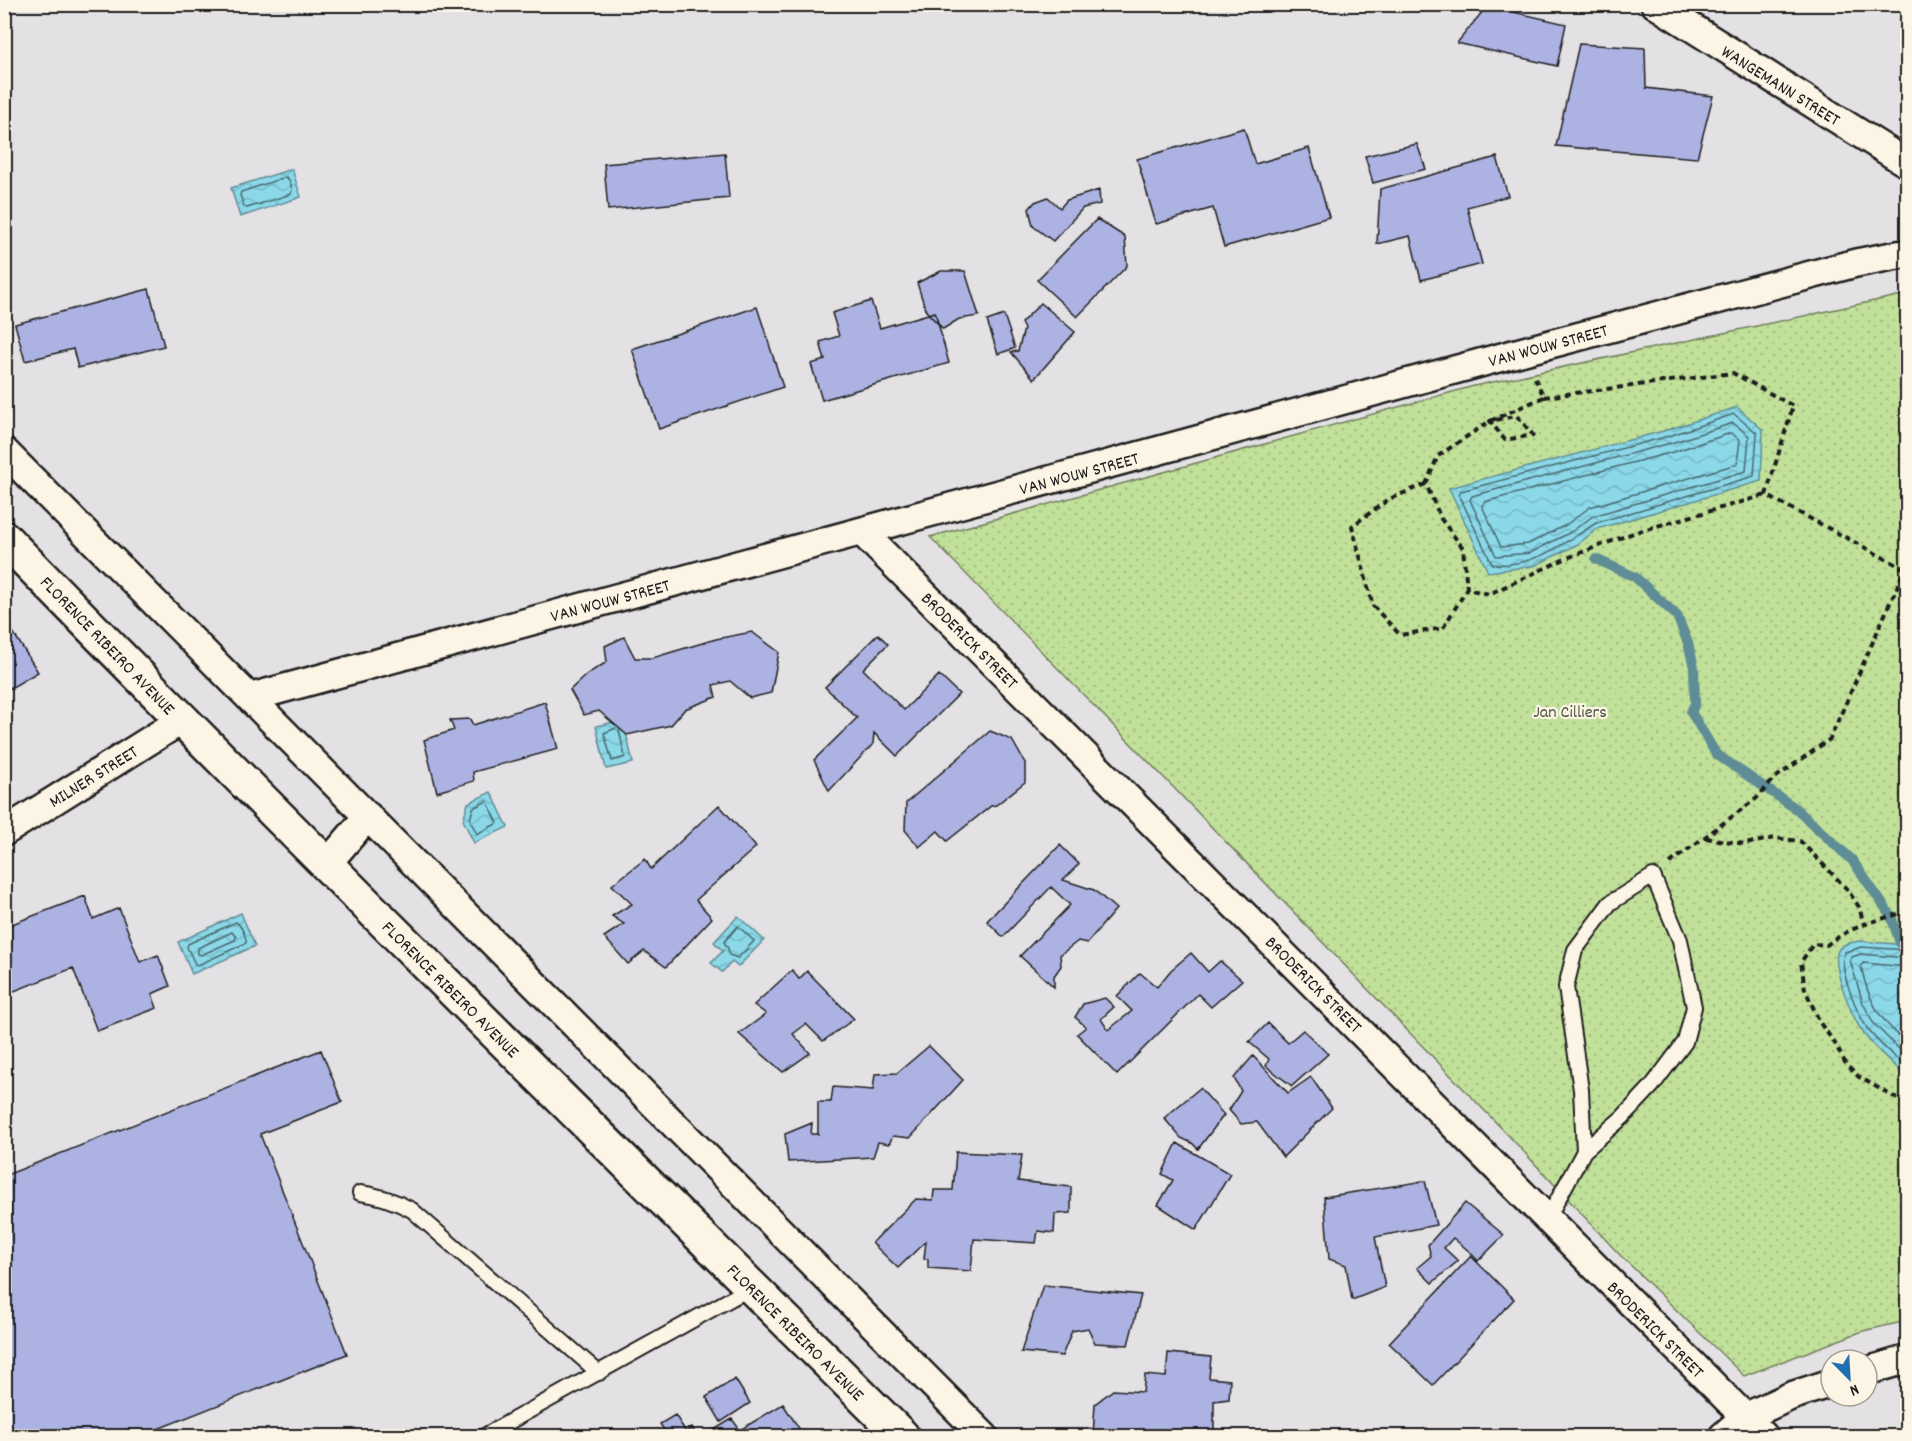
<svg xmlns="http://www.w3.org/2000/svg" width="1912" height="1441" viewBox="0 0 1912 1441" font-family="Dekko,sans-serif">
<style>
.grass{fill:url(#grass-dots);stroke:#6e7e5a;stroke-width:1.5}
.water{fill:url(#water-waves);stroke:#5e8d96;stroke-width:1.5}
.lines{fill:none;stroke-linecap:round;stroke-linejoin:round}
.shore{stroke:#48676e;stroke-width:1.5}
.stream{stroke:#5e8d96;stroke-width:10}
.building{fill:#acb3e3;stroke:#1c1c1c;stroke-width:1.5}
.service-casing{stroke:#1c1c1c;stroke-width:18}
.minor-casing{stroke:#1c1c1c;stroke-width:32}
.secondary-casing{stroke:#1c1c1c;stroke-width:38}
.path{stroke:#1c1c1c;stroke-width:4;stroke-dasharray:6 4.5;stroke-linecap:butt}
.service{stroke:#fcf5e5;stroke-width:14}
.minor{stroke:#fcf5e5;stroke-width:27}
.secondary{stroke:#fcf5e5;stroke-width:33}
.labels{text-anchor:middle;stroke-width:4.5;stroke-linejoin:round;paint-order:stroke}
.street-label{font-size:18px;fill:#1c1c1c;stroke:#fcf5e5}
.park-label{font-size:18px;fill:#4e5742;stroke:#fcf5e5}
</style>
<defs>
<pattern id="grass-dots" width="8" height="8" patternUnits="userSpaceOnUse" patternTransform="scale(1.5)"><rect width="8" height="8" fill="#c1e099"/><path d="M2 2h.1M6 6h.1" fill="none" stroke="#a5c083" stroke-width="1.8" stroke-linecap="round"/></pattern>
<pattern id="water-waves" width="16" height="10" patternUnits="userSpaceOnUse" patternTransform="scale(1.5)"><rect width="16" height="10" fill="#8ad8e8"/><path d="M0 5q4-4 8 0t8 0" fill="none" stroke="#76b9c6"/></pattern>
</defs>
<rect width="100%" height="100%" fill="#e4e1e4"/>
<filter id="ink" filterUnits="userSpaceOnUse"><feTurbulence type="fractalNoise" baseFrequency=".0167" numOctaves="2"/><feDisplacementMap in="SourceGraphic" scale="12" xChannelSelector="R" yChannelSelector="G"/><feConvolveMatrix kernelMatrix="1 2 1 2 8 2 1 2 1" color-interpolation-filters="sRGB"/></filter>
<g filter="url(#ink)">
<path class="grass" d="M1907 294V1321L1863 1331 1744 1376 1619 1254 1509 1136 1174 788 930 537 1474 386Z"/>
<path class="water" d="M292 169 301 197 240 217 231 188Z
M1737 407 1763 430 1761 481 1597 529 1578 544 1534 566 1488 572 1449 488 1667 430Z
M623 720 633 763 606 769 596 726Z
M491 792 508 827 474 843 463 820 468 803Z
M241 913 255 946 192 974 178 942Z
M738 916 764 940 738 967 732 962 722 972 711 963 723 951 714 942Z
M1860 941 1907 945V1077C1894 1064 1872 1047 1862 1031 1853 1018 1829 963 1839 949 1844 943 1853 942 1860 941Z"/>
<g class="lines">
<path class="shore" d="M286 177C290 179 293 189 291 194L247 208 244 207 240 195 241 192Z
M1734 414 1757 433 1754 476 1596 523C1564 544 1532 568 1492 564L1459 495 1461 491 1669 436Z
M1733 423 1749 436 1746 471 1593 516 1571 532 1530 553 1496 556 1470 500 1472 496 1671 443Z
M1731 433 1740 440 1737 464 1590 507 1566 525 1528 544 1501 547 1482 506 1484 502 1673 452Z
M616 728 604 733 612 761 625 757 619 730
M487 801 498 823 477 834 470 820 473 808Z
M236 922C241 925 247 938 246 943L198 965 195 964 187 947 188 944Z
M738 926 754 941 738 958 729 955 728 948 724 942Z
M232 932 236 937 235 940 201 955 198 954V948Z
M1908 950 1861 947 1845 952C1837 967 1858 1014 1867 1028 1877 1043 1895 1056 1908 1069
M1908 958 1861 954 1852 957 1850 960 1863 1003 1874 1024 1908 1058
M1908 967 1863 963 1861 966C1869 1005 1880 1018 1908 1046"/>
<path class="stream" d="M1596 559 1635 577 1677 616 1688 643 1694 667 1695 704 1691 712 1716 754 1795 808 1852 860 1891 916 1900 943"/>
</g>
<path class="building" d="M1487 6 1566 24 1557 66 1457 43Z
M1579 44 1645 48 1646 88 1713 96 1697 158 1556 146Z
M1244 128 1255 164 1309 148 1329 217 1224 247 1213 208 1156 224 1137 159Z
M1417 144 1426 169 1373 183 1365 156Z
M725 153 729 198 608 210 604 164Z
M1497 157 1508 196 1467 207 1482 264 1421 280 1410 236 1377 244 1380 189Z
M1099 190 1100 204 1083 208 1053 241 1033 226 1029 209 1035 202 1048 197 1060 208 1067 200Z
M1097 219 1125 237 1127 266 1077 317 1037 280Z
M941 271H965L979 316 959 319 943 329 926 311 917 283Z
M149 289 164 346 78 368 73 349 25 361 15 324Z
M871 301 880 328 935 312 949 363 822 400 811 364 825 360 820 342 839 336 832 313Z
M1041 303 1075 332 1034 379 1011 352 1018 351 1024 329 1021 323Z
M757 307 783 387 659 429 632 349Z
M1004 315 1015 348 998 354 987 321Z
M11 629 38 672 4 692V633Z
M752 632 779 652 771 693 750 698 730 681 713 685 716 697 685 709 671 725 627 735 599 711 584 715 570 690 587 674 607 662 605 646 624 637 635 658H652L716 639Z
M878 634 888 644 863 669 904 710 939 675 959 694 897 756 874 733 873 744 829 791 814 760 857 718 825 687Z
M545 702 558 749 473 772 474 781 437 792 424 740 454 730 450 720 470 719 473 725Z
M990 731 1012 740 1025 763V782L996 805 991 806 947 841 938 831 919 847 905 830 906 803Z
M719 805 756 847 696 900 712 918 666 967 644 951 628 964 604 937 624 924 612 916 632 904 612 885 645 859 651 869Z
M1060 845 1079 864 1063 880 1094 890 1116 909 1087 943 1078 941 1060 955 1061 966 1054 976V987L1020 956 1070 905 1051 887 1003 937 987 921Z
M85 896 93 919 119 908 140 962 158 955 170 986 152 994 157 1008 97 1031 73 968 4 995V927Z
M1191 953 1208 972 1220 961 1242 980 1211 1007 1198 994 1117 1075 1077 1034 1086 1027 1075 1017 1083 1004 1105 998 1114 1007 1101 1019 1108 1030 1132 1011 1117 996 1140 973 1157 987 1171 970Z
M792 970 799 979 807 971 854 1019 823 1041 806 1024 793 1034 810 1053 783 1072 739 1034 766 1014 754 1005Z
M1268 1023 1288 1043 1303 1030 1328 1054 1292 1086 1266 1066 1269 1059 1249 1042Z
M929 1046 963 1080 910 1138 893 1136 889 1144 878 1142 873 1157 788 1162 785 1134 812 1123 811 1134H818V1102H831L833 1087 873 1090 875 1074 897 1073Z
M321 1050 342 1102 260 1134 347 1354 140 1436H4V1176Z
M1253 1056 1288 1093 1311 1077 1332 1108 1283 1157 1257 1122 1241 1124 1229 1110 1241 1091 1234 1078Z
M1200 1088 1224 1115 1198 1149 1192 1143 1181 1138 1164 1118Z
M1177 1143 1230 1174 1196 1230 1158 1205 1173 1180 1162 1174Z
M956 1152 1022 1155 1018 1181 1071 1187V1213L1055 1214 1054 1233 1038 1231 1036 1243 974 1239 971 1271 928 1268V1259H924L926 1241 898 1268 872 1243 916 1199 933 1200 934 1190H953Z
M1425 1181 1436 1225 1375 1237 1385 1287 1352 1300 1346 1265 1329 1259 1324 1197Z
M1465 1203 1504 1235 1478 1261 1470 1252 1453 1238 1444 1248 1458 1261 1432 1283 1417 1268 1431 1256 1428 1245Z
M1471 1256 1514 1299 1433 1385 1389 1343Z
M1043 1285 1141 1295 1128 1345 1095 1343 1088 1328 1072 1331 1062 1356 1021 1352Z
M1168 1353 1211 1357 1209 1378 1230 1380 1229 1399 1214 1401V1436H1093L1095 1404 1113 1390 1143 1392 1145 1375 1166 1377Z
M735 1379 750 1403 721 1422 706 1397Z
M783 1404 804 1436H704L732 1419 740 1430Z
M675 1415 686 1432 692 1428 697 1436H668L660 1424Z"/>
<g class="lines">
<g class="service-casing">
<path id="service" d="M360 1193C379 1195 395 1201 412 1210L599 1373
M1548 1218 1584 1151 1623 1117 1652 1086 1685 1042 1694 1007 1680 940 1653 876 1610 903 1575 950 1566 987 1581 1090 1584 1151
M484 1436 752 1287"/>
</g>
<g class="minor-casing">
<path id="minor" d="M1655 4 1908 164
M4 451C332 779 658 1108 984 1436
M862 532 1764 1436
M252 697 1524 351 1856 263 1908 253
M4 832 182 720
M326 865 368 816
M1867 1371 1908 1359
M1723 1436 1745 1417 1791 1396 1831 1383"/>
</g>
<g class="secondary-casing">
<path id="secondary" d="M4 538C300 842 602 1138 902 1436"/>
</g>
<path class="path" d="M1535 378 1544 397 1733 373 1793 406 1766 495 1905 569 1830 739 1775 778 1757 798 1670 863
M1544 397 1490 421 1438 456 1426 484 1441 519 1463 548 1467 589 1489 594 1567 558 1636 532 1766 495
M1517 416 1533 435 1505 440 1490 421Z
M1426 484 1389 499 1352 526 1373 606 1400 635 1443 628 1467 589
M1706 838 1745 844 1775 838 1800 841 1847 889 1859 907 1864 925
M1908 911C1879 920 1850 926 1827 945L1813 944 1801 962 1805 989 1820 1023 1834 1042 1847 1066 1859 1077 1908 1105"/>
<use href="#service" class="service"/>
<use href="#minor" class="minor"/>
<use href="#secondary" class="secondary"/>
</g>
</g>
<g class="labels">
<g class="street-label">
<text transform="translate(1781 85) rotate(32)" y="6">WANGEMANN STREET</text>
<text transform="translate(1548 345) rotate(-15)" y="6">VAN WOUW STREET</text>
<text transform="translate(1079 473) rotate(-15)" y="6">VAN WOUW STREET</text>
<text transform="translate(610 600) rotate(-15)" y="6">VAN WOUW STREET</text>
<text transform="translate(970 640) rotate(45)" y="6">BRODERICK STREET</text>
<text transform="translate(108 645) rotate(46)" y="6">FLORENCE RIBEIRO AVENUE</text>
<text transform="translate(93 776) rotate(-32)" y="6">MILNER STREET</text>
<text transform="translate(1314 984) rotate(45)" y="6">BRODERICK STREET</text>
<text transform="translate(451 989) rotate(45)" y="6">FLORENCE RIBEIRO AVENUE</text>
<text transform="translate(1656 1329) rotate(45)" y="6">BRODERICK STREET</text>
<text transform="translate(796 1332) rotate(45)" y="6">FLORENCE RIBEIRO AVENUE</text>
</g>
<g class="park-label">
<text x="1570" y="717">Jan Cilliers</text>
</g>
</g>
<rect width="1912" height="1441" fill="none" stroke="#fcf5e5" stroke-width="24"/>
<rect x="12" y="12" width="1888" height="1417" fill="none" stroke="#1c1c1c" stroke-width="2" filter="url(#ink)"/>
<g transform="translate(1849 1378) rotate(156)"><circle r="28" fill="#fcf5e5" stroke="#a29e95" stroke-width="1.5"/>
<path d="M0-4.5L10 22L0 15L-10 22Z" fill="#1f6fb2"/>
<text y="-9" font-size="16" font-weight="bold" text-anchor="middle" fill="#1c1c1c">N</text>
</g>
</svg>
